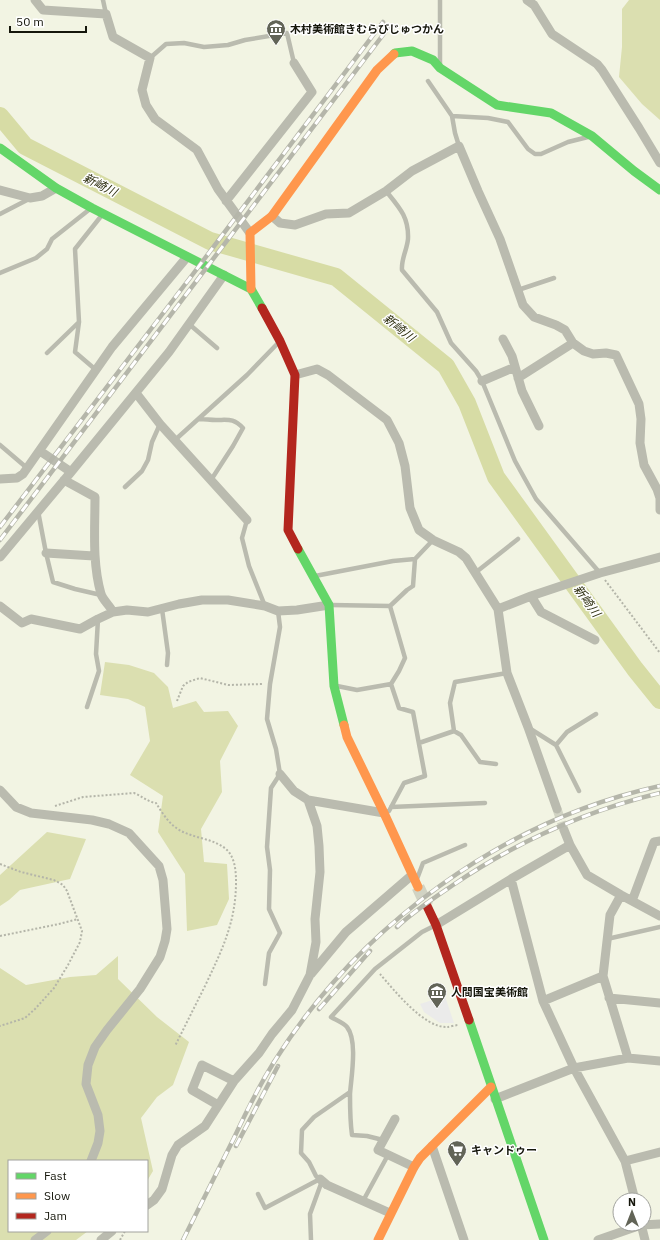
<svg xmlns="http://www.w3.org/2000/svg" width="660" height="1240" viewBox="0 0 660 1240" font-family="'IBM Plex Sans','Noto Sans JP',sans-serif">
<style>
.forest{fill:#dbdfb0}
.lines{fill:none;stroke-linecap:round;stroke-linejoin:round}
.river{stroke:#d7dca5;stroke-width:18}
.building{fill:#ebebea}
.street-tunnel{stroke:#d1d3c3;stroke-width:9;stroke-dasharray:9 4.5;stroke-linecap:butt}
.secondary-tunnel{stroke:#d1d3c3;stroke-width:13;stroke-dasharray:13 6;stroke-linecap:butt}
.path{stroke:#b4b5a9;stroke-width:2;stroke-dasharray:2 2;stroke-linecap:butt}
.lane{stroke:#babbaf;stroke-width:4.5}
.street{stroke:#babbaf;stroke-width:9}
.fast{stroke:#63d668;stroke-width:9}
.slow{stroke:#ff974d;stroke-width:9}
.jam{stroke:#b3261e;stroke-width:9}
.rail-casing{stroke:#b5b6aa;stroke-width:4.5}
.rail{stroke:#fff;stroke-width:3;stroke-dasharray:9;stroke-linecap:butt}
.labels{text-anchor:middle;stroke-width:3;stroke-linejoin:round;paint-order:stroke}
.poi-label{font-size:11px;font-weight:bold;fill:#15160b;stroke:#fff;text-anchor:start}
.water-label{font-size:12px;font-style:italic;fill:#2f3011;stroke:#fff}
</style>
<rect width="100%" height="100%" fill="#f2f4e3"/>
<path class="forest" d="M629 0H660V120L642 104 619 77 622 47V9Z
M105 662 129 665 154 673 168 687 173 708 196 701 204 712 228 711 238 726 220 761 222 792 201 829 204 862 227 864 229 899 217 925 187 931 185 874 158 832 163 796 130 775 150 741 145 707 128 699 100 695Z
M47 832 86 839 70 879 20 890 9 900 0 906V875Z
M118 956V979L157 1017 189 1042 173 1085 157 1097 141 1118 153 1171 147 1181V1161H9V1231H88L76 1240H0V968L26 985 70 977 96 975Z"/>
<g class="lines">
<path class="river" d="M0 116 25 146 210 241 336 277 446 366 467 403 496 477 635 669 660 700"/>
</g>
<path class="building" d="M445 996 454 1023H440L424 1012 420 1004Z"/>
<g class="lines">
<path class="street-tunnel" d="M557 809 564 830"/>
<path class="secondary-tunnel" d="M418 887 427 906"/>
<path class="path" d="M605 580 660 653
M177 701 183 686 188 682 200 678 228 685 263 684
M55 806 83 797 134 793C142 796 148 802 156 803 161 811 167 821 175 827 190 839 213 837 227 850 235 858 236 871 236 882 236 922 222 950 205 986 195 1006 185 1026 175 1046
M0 864 21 872 54 880 63 885 67 891 82 931 80 942 68 965 54 988 35 1009 25 1018 0 1026
M0 936 59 924 78 919
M380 974C394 990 424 1028 447 1027 450 1027 455 1025 459 1025
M120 1240 125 1231"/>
<path class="lane" d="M103 0 106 14
M150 58 166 44 184 43 204 47 228 45 245 40 287 33 294 63
M440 64V0
M428 81 452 116 455 133 459 146
M452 116 488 118 508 122 528 149 535 154H541L568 142 588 137
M386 191C399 207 409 217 408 239 407 250 401 259 402 270L437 312 451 343 476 371 482 381 515 461 536 499 600 573
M0 214 29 199
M0 273 36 258 47 249 52 239 90 209
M518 290 554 278
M189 324 217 348
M47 353 79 322
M96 370 75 352 79 322 75 249 102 215
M199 419C205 419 210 420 216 420 229 420 233 418 243 428L233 446 211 480
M175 440 247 375 279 342
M0 445 27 468
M125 487 142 471 148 460 152 442 160 424
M38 511 46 553 53 582 75 589 101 595
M247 520 242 538 249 566 265 606
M475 573 518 539
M315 576 393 561 415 559
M331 605 390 606 407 590 413 586 415 559 433 540
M162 609 168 653 167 665
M337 686 357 690 391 684 399 671 405 658 390 606
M87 707 99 671 96 654 98 619
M529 728 556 745 579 791
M454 731 461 735 480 762 496 764
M419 743 454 731 450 703 455 682 507 673
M556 745 567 732 596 714
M391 807 485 803
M385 812 389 811 404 783 425 776 413 712 399 708 391 684
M417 879 423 863 465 845
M607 939 660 927
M265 984 269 953 280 933 269 909 270 870 267 847 271 788 280 774 276 749 267 719 270 684 280 627 278 611
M383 1140 367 1136 352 1135C350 1121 350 1108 350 1094 351 1078 358 1041 347 1027 344 1023 336 1020 331 1017L375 969 422 932 434 926
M258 1194 265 1208 320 1179 316 1176 309 1162 301 1153 302 1130 314 1117 350 1092
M363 1201 388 1155
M311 1240 310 1214 322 1181"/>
<path class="street" d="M35 0 43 10 106 14 113 37 150 58 142 90 146 105 155 119 197 150 218 189 250 233
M527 0 534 5 552 34 597 64 602 70 639 128 660 163
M0 190 30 198 42 196 56 188
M226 201 312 92 294 63
M272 216 280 223 295 225 326 214 349 213 386 191 412 171 459 146 478 191 500 239 523 305 534 317 556 325 565 330 573 343 584 351 593 354 606 353 616 355 639 404 641 419 640 443 644 465 657 489 660 498V510
M503 339 512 356 522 391 539 426
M295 375 317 369 328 375 387 420 399 443 405 466 410 508 419 530 433 540 459 552 466 558 498 609 507 673 528 727 557 809
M518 378 573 343
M482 381 515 367
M136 393 160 424 247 520
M40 451 71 472
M0 479 17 478 23 474 112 347 187 257
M64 480 95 497C95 529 92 562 101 594 103 600 110 606 113 612
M46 553 94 556
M0 557 71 472 169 352 224 275
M531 596 541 612 595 640
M0 606 22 623 31 619 80 629 98 619 113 612 127 610 148 612 179 604 202 600H228L265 606 278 611 297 610 329 605
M498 609 531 596 600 573 660 557
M280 774 294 791 308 800 384 813
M0 790 16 807 31 813 92 820 109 824 129 833 159 866 163 880 167 929 165 941 160 957 140 989 107 1030 95 1047 88 1065 86 1084 98 1115 100 1131 98 1143 91 1161
M564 830 570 845 587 875 621 895 660 916
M511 879 543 1001 574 1068 625 1161 635 1200
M621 895 610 915 603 976 628 1058
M632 901 654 842 660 841
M436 925 511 879 570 845
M311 974 346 932 412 875
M609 998 660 1003
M543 1001 603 976
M495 1099 574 1068 628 1058 660 1061
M218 1105 192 1090 202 1065 234 1081
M395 1119 378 1150 414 1167
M432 1146 464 1240
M625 1161 660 1152
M320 1179 327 1185 390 1213
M147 1205 154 1200 162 1189 172 1155 178 1145 205 1126 234 1081 259 1053 272 1034 292 1010 310 975 316 942 315 919 320 872 319 846 317 826 308 800
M641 1224 645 1240
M35 1240 47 1231
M101 1240 112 1231
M598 1240 641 1225 660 1224"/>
<path class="fast" d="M394 54 395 53 412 51 433 60 440 68 497 105 551 113 592 136 634 171 660 190
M0 148 56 188 92 208 251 289 262 308
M298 549 329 605 334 686 344 725
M469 1020 544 1240"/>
<path class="slow" d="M251 289 250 233 272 216 377 70 394 54
M344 725 347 737 384 813 418 887
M378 1240 414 1167 420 1158 491 1087"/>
<path class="jam" d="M262 308 280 341 295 375 288 530 298 549
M427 906 436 925 469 1020"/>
<g class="rail-casing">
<path id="rail" d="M0 527 193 274 383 22
M0 540 389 27
M397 927C414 911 434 898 453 885 516 842 586 811 660 793
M319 1009 370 951
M236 1146 278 1066
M183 1240C200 1206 217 1172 234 1138 246 1112 259 1086 274 1062 359 926 503 820 660 786"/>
</g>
<use href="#rail" class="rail"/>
</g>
<defs>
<g id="museum-pin" transform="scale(1)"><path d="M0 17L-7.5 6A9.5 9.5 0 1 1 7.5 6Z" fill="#626457" stroke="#fff"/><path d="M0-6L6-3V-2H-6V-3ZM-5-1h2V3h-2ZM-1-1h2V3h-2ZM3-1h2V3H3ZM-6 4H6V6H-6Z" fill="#fff"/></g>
<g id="supermarket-pin" transform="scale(1)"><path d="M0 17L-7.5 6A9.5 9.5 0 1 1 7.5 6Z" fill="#626457" stroke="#fff"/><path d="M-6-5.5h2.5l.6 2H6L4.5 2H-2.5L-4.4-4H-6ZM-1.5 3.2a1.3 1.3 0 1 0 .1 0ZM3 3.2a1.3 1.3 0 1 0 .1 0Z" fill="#fff"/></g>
</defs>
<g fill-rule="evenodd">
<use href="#museum-pin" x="276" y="29"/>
<use href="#museum-pin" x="437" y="992"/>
<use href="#supermarket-pin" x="457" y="1150"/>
</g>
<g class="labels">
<g class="poi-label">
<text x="290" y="33">木村美術館きむらびじゅつかん</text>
<text x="451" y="996">人間国宝美術館</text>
<text x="471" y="1154">キャンドゥー</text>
</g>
<g class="water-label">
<text transform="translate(100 185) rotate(27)" y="4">新崎川</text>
<text transform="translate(399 328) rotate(39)" y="4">新崎川</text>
<text transform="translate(587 601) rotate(54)" y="4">新崎川</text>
</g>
</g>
<rect x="8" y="1160" width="140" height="72" fill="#ffffff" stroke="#a1a29d"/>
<rect x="16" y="1173" width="20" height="6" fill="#63d668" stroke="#a1a29d"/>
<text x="44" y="1180" font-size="12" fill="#15160b">Fast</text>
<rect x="16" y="1193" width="20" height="6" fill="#ff974d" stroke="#a1a29d"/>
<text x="44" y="1200" font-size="12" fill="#15160b">Slow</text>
<rect x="16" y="1213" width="20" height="6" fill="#b3261e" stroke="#a1a29d"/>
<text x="44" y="1220" font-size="12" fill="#15160b">Jam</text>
<g transform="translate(632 1212)"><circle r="19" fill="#ffffff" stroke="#a1a29d"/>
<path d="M0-3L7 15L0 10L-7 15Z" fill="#626457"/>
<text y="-6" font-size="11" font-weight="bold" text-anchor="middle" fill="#15160b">N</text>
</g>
<path d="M10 26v6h76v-6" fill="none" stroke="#15160b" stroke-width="2"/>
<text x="16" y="26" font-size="12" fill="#15160b" stroke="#ffffff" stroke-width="3" paint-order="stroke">50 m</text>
</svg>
